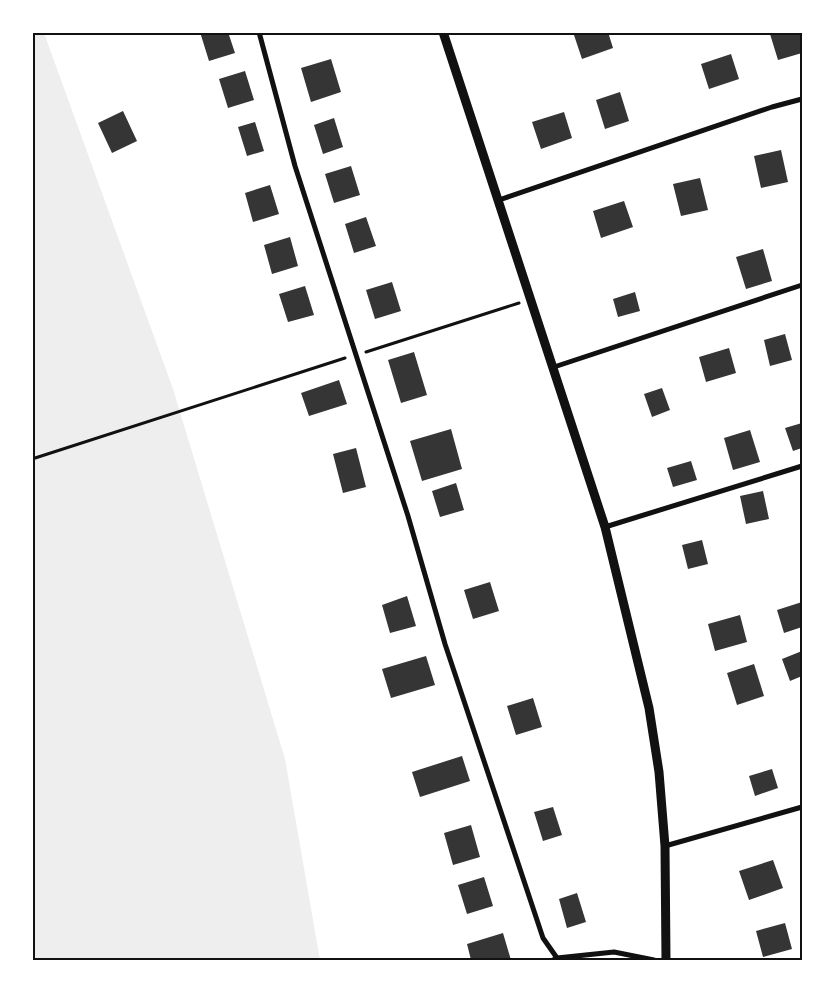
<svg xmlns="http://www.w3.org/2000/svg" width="835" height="993" viewBox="0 0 835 993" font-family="'Noto Sans',sans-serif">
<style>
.green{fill:#eee}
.building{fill:#353535}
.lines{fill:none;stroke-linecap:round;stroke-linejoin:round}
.path{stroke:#111;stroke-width:3}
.minor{stroke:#111;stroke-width:5}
.tertiary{stroke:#111;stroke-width:9}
.neatline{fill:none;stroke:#111;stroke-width:2}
</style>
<rect width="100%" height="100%" fill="#fff"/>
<path class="green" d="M32 33H44L173 389 285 759 320 960H33Z"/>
<path class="building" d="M200 32H228L235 53 209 61Z
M573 32H608L613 48 582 59Z
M774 32H802V53L778 60 770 34Z
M731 54 739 79 709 89 701 64Z
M331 59 341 92 311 102 301 68Z
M245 71 254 100 228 108 219 79Z
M620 92 629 121 605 129 596 100Z
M123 111 137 141 112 153 98 123Z
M564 112 572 138 541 149 532 122Z
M334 118 343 147 323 154 314 125Z
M255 122 264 151 247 156 238 127Z
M781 150 788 182 761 188 754 156Z
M351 166 360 195 334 203 325 174Z
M700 178 708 210 681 216 673 184Z
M270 185 279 214 253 222 245 193Z
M624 201 633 227 601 238 593 211Z
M366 217 376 246 354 253 345 224Z
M290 237 298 266 272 274 264 245Z
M763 249 772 281 746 289 736 257Z
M392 282 401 311 375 319 366 290Z
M305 286 314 315 288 322 279 294Z
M635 292 640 311 618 317 613 299Z
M785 334 792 360 770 366 764 340Z
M729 348 736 373 706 382 699 357Z
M414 352 427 395 401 403 388 360Z
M339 380 347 404 309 416 301 393Z
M662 388 670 410 652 417 644 394Z
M802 423V448L793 451 785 428Z
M451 429 462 469 422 481 410 441Z
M750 430 760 462 733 470 724 438Z
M356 448 366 487 343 493 333 454Z
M691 461 697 480 673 487 667 468Z
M456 483 464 510 440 517 432 491Z
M763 491 769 519 746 524 740 496Z
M702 540 708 564 688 569 682 545Z
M490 582 499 611 473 619 464 590Z
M407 596 416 626 390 633 382 605Z
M802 602V627L784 633 777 610Z
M740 615 747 642 715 651 708 624Z
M802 651V676L790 681 782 659Z
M426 656 435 685 391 698 382 669Z
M754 664 764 696 737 705 727 673Z
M533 698 542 727 516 735 507 706Z
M462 756 470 781 420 797 412 772Z
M772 769 778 788 755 796 749 776Z
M553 807 562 835 543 841 534 812Z
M471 825 480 857 453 865 444 833Z
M773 860 783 888 749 900 739 871Z
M484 877 493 906 467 914 458 885Z
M577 893 586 922 567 928 559 899Z
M785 923 792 949 763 957 756 931Z
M503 933 511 960H471L467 944Z"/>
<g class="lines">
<path class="path" d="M366 352 519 303
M32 459 345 358"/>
<path class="minor" d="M259 32 295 166 408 516 445 644 543 938 557 958
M499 200 772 107 802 99
M554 367 802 285
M605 527 802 466
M665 846 802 807
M553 960 557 958 614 952 654 960"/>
<path class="tertiary" d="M443 32 605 527 649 708 659 772 665 846 666 960"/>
</g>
<rect width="835" height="993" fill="none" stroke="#ffffff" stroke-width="68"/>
<rect x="34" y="34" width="767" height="925" class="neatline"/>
</svg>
